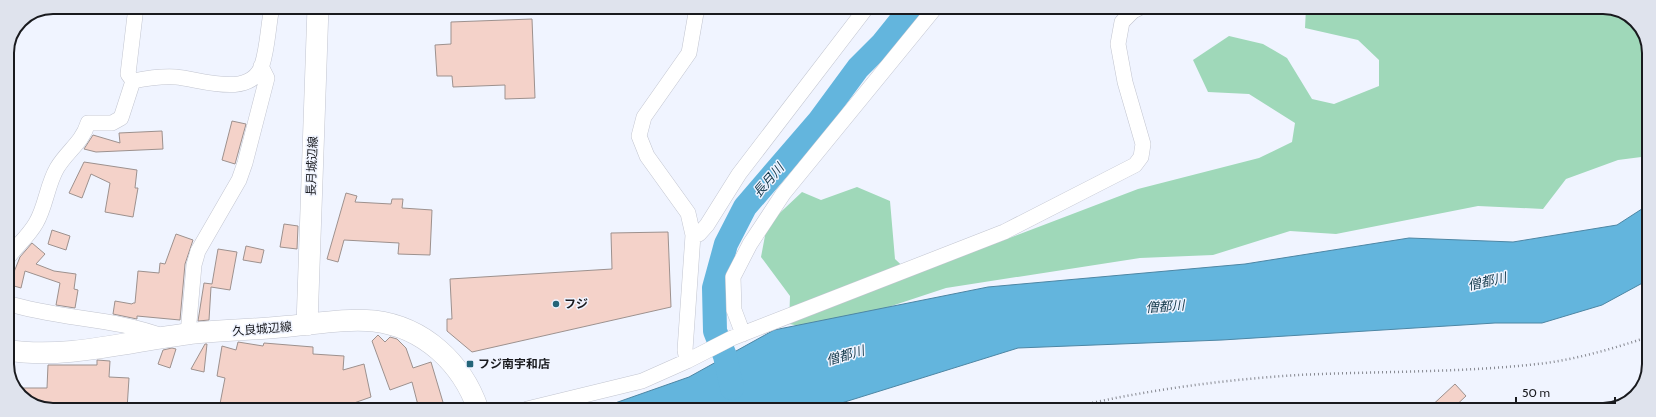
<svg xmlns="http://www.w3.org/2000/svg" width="1656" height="417" viewBox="0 0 1656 417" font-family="Cabin,'Noto Sans JP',sans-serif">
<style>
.green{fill:#9fd8b9}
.water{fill:#63b5dd;stroke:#4d86a4}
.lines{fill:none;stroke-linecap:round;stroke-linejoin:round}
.river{stroke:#63b5dd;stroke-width:24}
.building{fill:#f4d2c9;stroke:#9d918e}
.street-casing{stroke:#c2c5d0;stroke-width:16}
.secondary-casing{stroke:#c2c5d0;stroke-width:22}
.path{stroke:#868890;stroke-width:2.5;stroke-dasharray:1 3;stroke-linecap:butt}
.street{stroke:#fff;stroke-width:15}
.secondary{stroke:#fff;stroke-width:21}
.poi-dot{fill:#246579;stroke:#f0f4ff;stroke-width:1.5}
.labels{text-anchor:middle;stroke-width:3;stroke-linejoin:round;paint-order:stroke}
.street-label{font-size:12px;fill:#191a1e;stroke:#f0f4ff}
.poi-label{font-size:12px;font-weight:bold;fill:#191a1e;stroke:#f0f4ff;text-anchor:start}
.water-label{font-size:13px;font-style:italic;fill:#163b4d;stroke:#f0f4ff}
.rim{fill:none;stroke:#191a1e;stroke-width:2}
</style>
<rect width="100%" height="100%" fill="#f0f4ff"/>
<path class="green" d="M1306 8H1612L1637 22 1649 50V156L1618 160 1566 179 1543 209 1478 206 1336 234 1290 231 1213 255 1140 258 946 288 840 323 806 327 789 324 790 296 761 257 767 225 802 192 821 200 857 187 890 201 895 259 912 275 1138 189 1259 158 1292 142 1295 123 1249 94 1208 92 1193 60 1229 36 1263 44 1287 58 1312 99 1334 104 1379 86V60L1358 40 1305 28Z"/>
<path class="water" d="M1648 205V280L1602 305 1542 323H1495L1222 340 1018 348 819 410 598 409 689 377 774 330 988 287 1245 264 1409 238 1513 242 1617 225Z"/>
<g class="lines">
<path class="river" d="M732 388 725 356 715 331 714 288 726 244 745 207 819 121 858 68 882 44 911 8"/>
</g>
<path class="building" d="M532 19 535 98 505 99V85L453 87 452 76H437L435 45 451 44V22Z
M232 121 246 124 235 164 222 160Z
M162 131 163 149 96 152 84 149 93 135 120 143 119 133Z
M84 162 137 170 135 188H138L133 217 105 212 110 183 91 174 82 198 69 193Z
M346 193 357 196 355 202 391 204 392 199H403L402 208 432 210 430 255 398 254 399 243 344 240 338 262 327 259Z
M284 224 298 226 297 249 280 247Z
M52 230 70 236 66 250 48 244Z
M668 232 671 307 472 352 447 331V319H452L450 279 612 269 611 233Z
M176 234 193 240 185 264 180 320 137 316V319L113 314 115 301 132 304 133 303H135L138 271 159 273 160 263 165 264Z
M32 243 45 254 36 264 54 271 76 274 74 289 78 290 75 308 56 305 60 283 25 271 21 288 7 284V270L14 272 20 257Z
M246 246 264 250 261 263 243 260Z
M218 249 237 252 230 290 211 287 209 320 198 321 204 283 212 284Z
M378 335 385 342 390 337 397 339 406 348 413 368 431 362 445 409H419L412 382 390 390 372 341Z
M238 342 263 346 264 343 313 347V354L344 356 343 370 364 364 371 397 337 409H219L225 378 217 376 222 346 236 350Z
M205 344H207L204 372 191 369Z
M172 348 176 349 170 368 158 364 163 350Z
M97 360 110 361 109 377 129 378 127 409H44L19 395 16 388H47L48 365H97Z
M1455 384 1466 396 1451 410H1427Z"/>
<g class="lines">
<g class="street-casing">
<path id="street" d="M133 81C148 78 161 76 176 77 200 79 251 99 262 65 268 46 268 26 272 7
M133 81 128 74 136 7
M693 235 699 234 707 225 739 174 867 7
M7 259C16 246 28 237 36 223 46 206 47 185 57 168 67 151 82 143 88 123H112L121 118 133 81
M7 303C61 320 113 317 165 337
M188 334 194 265 198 251 239 180 245 163 267 78 261 66
M743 334 734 310 733 277 750 244 783 194 935 8
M687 361 685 350 693 235 688 213 647 156 639 136 644 117 689 53 696 13 700 7
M527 409 642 381 687 361 732 338 1004 232 1135 165 1141 157 1143 144 1125 82 1118 44 1122 22 1133 11 1139 8"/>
</g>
<g class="secondary-casing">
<path id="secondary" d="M307 325 318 7
M7 350C63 360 131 341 187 334 218 330 249 330 280 327 311 325 343 318 374 321 424 327 462 363 478 409"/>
</g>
<path class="path" d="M1061 410C1139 391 1219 380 1298 375 1379 371 1465 373 1546 363 1581 358 1615 348 1648 337"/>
<use href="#street" class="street"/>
<use href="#secondary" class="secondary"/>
</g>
<g class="poi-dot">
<circle cx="556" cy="304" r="4"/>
<rect x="466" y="360" width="8" height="8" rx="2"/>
</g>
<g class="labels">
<g class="street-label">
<text transform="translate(312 166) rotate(-88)" y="4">長月城辺線</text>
<text transform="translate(262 329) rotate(-5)" y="4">久良城辺線</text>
</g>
<g class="poi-label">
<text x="564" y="308">フジ</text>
<text x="478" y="368">フジ南宇和店</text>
</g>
<g class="water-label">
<text transform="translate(768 180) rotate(-49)" y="5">長月川</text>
<text transform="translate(1487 281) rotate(-13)" y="5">僧都川</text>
<text transform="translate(1165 306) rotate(-4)" y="5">僧都川</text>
<text transform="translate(845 355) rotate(-16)" y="5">僧都川</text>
</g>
</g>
<path d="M0 0H1656V417H0ZM53 14H1603A39 39 0 0 1 1642 53V364A39 39 0 0 1 1603 403H53A39 39 0 0 1 14 364V53A39 39 0 0 1 53 14Z" fill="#dfe3ed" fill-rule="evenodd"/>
<path class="rim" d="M53 14H1603A39 39 0 0 1 1642 53V364A39 39 0 0 1 1603 403H53A39 39 0 0 1 14 364V53A39 39 0 0 1 53 14Z"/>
<path d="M1516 397v6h99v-6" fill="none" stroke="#191a1e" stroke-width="2"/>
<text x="1522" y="397" font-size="12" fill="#191a1e" stroke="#f0f4ff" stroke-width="3" paint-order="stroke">50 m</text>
</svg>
